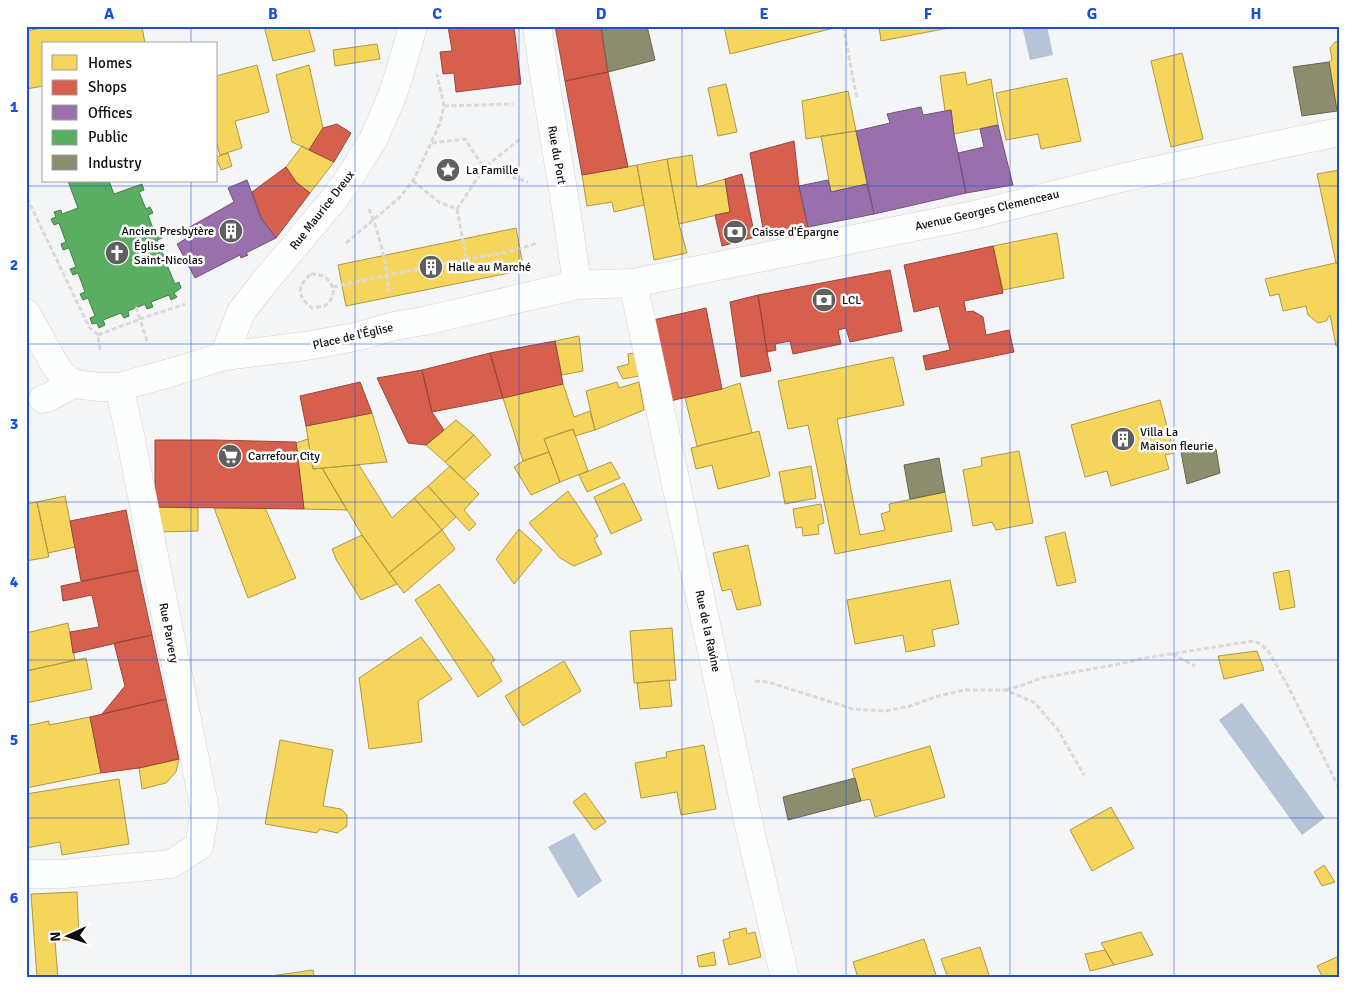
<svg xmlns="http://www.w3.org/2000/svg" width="1365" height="1004" viewBox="0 0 1365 1004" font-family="Signika,sans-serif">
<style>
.water{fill:#b5c4d6}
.homes{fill:#f6d55c;stroke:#b09945}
.shops{fill:#d6604d;stroke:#9a473a}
.offices{fill:#9970ab;stroke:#6f537c}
.public{fill:#5aae61;stroke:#437e48}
.industry{fill:#8c8c6e;stroke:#666652}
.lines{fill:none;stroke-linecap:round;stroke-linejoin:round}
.minor-casing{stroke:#d2d2d3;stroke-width:29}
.path{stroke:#dadadb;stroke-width:3;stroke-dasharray:5 2.5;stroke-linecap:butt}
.minor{stroke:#fdfefe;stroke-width:28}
.grid{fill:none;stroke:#1d4ed8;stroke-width:1;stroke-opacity:0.55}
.labels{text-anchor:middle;stroke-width:5;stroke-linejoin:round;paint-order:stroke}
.street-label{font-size:12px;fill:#0e0e0f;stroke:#fff}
.poi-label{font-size:12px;fill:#0e0e0f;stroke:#fff;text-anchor:start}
.neatline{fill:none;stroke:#1d4ed8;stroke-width:2}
.grid-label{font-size:16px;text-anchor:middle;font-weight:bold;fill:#1d4ed8}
</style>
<rect width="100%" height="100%" fill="#f4f5f6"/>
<path class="water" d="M1022 26H1047L1053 55 1030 60Z
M1242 703 1325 818 1302 835 1219 720Z
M574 833 602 881 578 898 548 847Z"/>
<path class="homes" d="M51 26H142L145 44H44V86L26 89V31Z
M264 26H308L315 51 273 61Z
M724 26H842L730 54Z
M879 26H959L881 41Z
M1339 41V110L1337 111 1329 62 1332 60 1330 48 1335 42Z
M377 44 380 59 335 66 333 50Z
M1182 53 1203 139 1171 147 1151 61Z
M257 65 269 112 235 121 242 148 220 155 216 141V76Z
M309 65 323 128 309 150 292 142 276 75Z
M965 72 967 85 991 79 998 125 954 134 951 110 945 111 940 76Z
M1067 78 1081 141 1041 149 1038 134 1006 140 996 93Z
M726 84 737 132 718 136 708 88Z
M848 91 856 131 806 139 802 101Z
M856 131 867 184 831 192 821 136Z
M302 146 334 162 310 193 296 182 286 167Z
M228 153 232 166 221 170 216 157Z
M692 155 697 187 725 179 730 212 679 224 667 159Z
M667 159 679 224 687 253 654 260 637 165Z
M637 165 644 205 614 212 612 202 587 206 582 175Z
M1339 170V262L1336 263 1317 174Z
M516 228 524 270 346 306 338 265Z
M1057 233 1064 278 1003 290 993 246Z
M1339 262V345L1336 346 1330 315 1326 321 1318 323 1308 315 1306 306 1283 311 1279 294 1270 296 1265 279Z
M579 336 583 371 562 375 555 341Z
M634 353 639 376 623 379 617 367 629 364 628 354Z
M893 357 904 405 837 419 860 535 885 530 881 514 890 511 889 504 945 492 952 531 835 554 808 425 788 429 778 381Z
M617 382 619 388 639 382 644 410 595 430 586 391Z
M740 383 752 433 697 446 685 398 722 389Z
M563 384 574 417 590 411 595 430 575 436 573 429 544 439 549 452 523 461 503 398Z
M1160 400 1174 453 1165 455 1169 469 1111 486 1107 471 1085 477 1071 425Z
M372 413 387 462 313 469 306 426Z
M456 420 474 435 445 462 426 445Z
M573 429 588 471 560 482 544 439Z
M759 431 770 476 718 489 712 465 696 469 691 448Z
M474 435 491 455 464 480 445 462Z
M308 439 313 469 322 468 347 510 304 509 296 443Z
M1019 451 1033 523 996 530 992 522 973 526 963 470 982 466 981 458Z
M549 452 560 482 531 495 514 467 523 461Z
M611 462 620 478 587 492 579 475Z
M359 465 392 518 414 498 442 530 389 573 362 535 322 468Z
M450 466 479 494 464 510 476 524 469 531 428 486Z
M811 466 816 498 785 504 779 472Z
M624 483 642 520 611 534 594 497Z
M428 486 456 517 442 530 414 498Z
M568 491 598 536 594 539 602 554 574 566 560 558 529 523Z
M65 496 75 547 48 553 37 502Z
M37 502 49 557 26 561V504Z
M821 504 824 523 818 525 819 534 803 536 802 527 796 528 793 509Z
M155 507 198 508V531L157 532Z
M214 508H265L296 578 248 598Z
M519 529 542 550 514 584 496 559Z
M442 530 455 549 404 593 389 573Z
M1065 532 1076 582 1057 586 1045 537Z
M362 535 397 584 361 600 337 561 332 549Z
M748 545 761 605 737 610 731 589 722 591 713 553Z
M1289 570 1295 607 1280 610 1273 573Z
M950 580 959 624 932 630 935 646 906 652 903 635 855 644 847 600Z
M439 584 495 660 491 663 502 681 478 697 415 600Z
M68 623 75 660 26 671V633Z
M672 628 676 680 634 683 630 631Z
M421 637 452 679 418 701 422 742 369 749 359 678Z
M1257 651 1264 670 1224 679 1218 656Z
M86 658 92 689 26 703V671Z
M564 661 581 691 523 726 505 696Z
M669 680 672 706 640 709 637 683Z
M90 717 101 773 26 788V726L49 721V725Z
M280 740 333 750 323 806 341 809 347 815V826L337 833 320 829 317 833 265 824Z
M704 745 716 809 681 815 677 792 641 798 635 763 667 757 666 752Z
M930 746 945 797 875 817 870 799 861 801 852 769Z
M179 759 176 772 166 783 142 789 139 768Z
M119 779 129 844 62 855 60 842 26 848V794Z
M585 793 606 822 594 830 573 802Z
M1111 807 1134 848 1092 871 1070 830Z
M1324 865 1335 882 1322 886 1314 872Z
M77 892 79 939 55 941 58 978H37L31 894Z
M746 928 747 934 755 932 761 957 729 965 723 940 730 938 729 932Z
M1141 932 1153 955 1114 965 1101 943Z
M924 939 937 978H858L853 962Z
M980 947 990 978H948L941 959Z
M1105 950 1114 965 1090 971 1085 954Z
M714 952 716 965 699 967 697 956Z
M1339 956V978H1323L1317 966Z
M313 970 314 978H256Z"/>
<path class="shops" d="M448 26H514L521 84 456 92 454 73 443 74 440 52 452 51Z
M555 26H601L608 72 565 81Z
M608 72 628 167 582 175 565 81Z
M337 124 351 133 334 162 309 150 323 128Z
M794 141 799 186 808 227 764 235 750 153Z
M286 167 296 182 310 193 276 238 261 218 252 192Z
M742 174 755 237 722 246 715 215 730 212 725 179Z
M993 246 1003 293 964 301 966 312 973 311 983 317 986 335 1009 330 1014 352 926 370 923 356 950 350 939 306 914 312 904 265Z
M890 270 902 331 850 342 846 328 838 330 841 344 793 354 790 341 775 344 776 350 767 352 758 295Z
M758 295 767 352 771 371 741 377 730 302Z
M706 308 722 389 670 401 653 320Z
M555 341 563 384 503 398 490 353Z
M490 353 503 398 432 412 422 370Z
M422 370 432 412 444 430 426 445 408 443 377 378Z
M360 382 372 413 306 426 300 396Z
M155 440H214L296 442 304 509 155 507Z
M126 510 138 570 81 581 70 521Z
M138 570 152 635 73 653 70 632 99 627 92 595 63 601 61 586Z
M152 635 166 699 102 714 125 686 114 643Z
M166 699 179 759 139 768 101 773 90 717Z"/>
<path class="offices" d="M921 107 923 115 951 110 954 134 966 193 874 214 856 131 890 123 887 114Z
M998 125 1013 185 966 193 958 153 984 147 980 129Z
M247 180 261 218 276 238 246 253 248 255 241 258 240 255 195 278 177 244 192 235 188 228 234 202 228 188Z
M828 180 831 192 867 184 874 214 808 227 799 186Z"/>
<path class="public" d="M68 181H109L114 194 142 184 144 190 139 192 146 209 150 207 153 213 148 215 155 234 160 232 162 238 157 240 165 259 170 257 172 263 167 265 175 284 179 282 181 288 174 293 177 297 171 300 169 295 151 302 153 307 147 309 145 304 143 305 128 311 129 316 124 318 121 313 103 320 105 325 99 328 97 323 92 324 90 318 95 316 88 298 83 300 80 294 85 292 78 273 73 275 70 269 76 267 69 248 63 250 61 244 66 242 59 223 54 225 51 219 56 217 54 212 61 210 62 214 78 208Z"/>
<path class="industry" d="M601 26H647L655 60 608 72Z
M1329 62 1337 111 1302 116 1293 67Z
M1216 449 1220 473 1187 484 1181 452Z
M939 458 945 492 910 499 904 465Z
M855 778 861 801 788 820 783 797Z"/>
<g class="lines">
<g class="minor-casing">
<path id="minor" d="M537 26C549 113 566 198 577 285
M633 283 751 834 785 978
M26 313 55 365 63 376 73 384
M224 356 241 312 262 285 334 199 350 177 374 138 392 96 399 75 413 26
M73 384 100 387H119L173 372 224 356 306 346 360 336 394 326 424 321 577 285 633 283 974 215 1125 177 1339 132
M43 399 49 397 73 384
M26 874H63L171 864 199 846 205 810 142 496 130 435 119 387"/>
</g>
<path class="path" d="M843 26 857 99
M444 106 513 104
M432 143 465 139 484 168 528 182
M413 181 439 202 457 209 484 168 520 139
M26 201 28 200 89 327 98 335 100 351
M369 209C379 232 387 266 389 292
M457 209 469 274
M346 243 399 198 413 181 431 143 440 123 444 106 437 74
M311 274C333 273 341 297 324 306 321 307 315 307 312 308 297 296 296 287 311 274Z
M333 287 388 275 516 250 537 243
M98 335 140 319 136 307
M147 341 140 319 185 304
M1172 654 1195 666
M755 681 768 682 853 709 885 711 910 706 935 697 964 690H1006L1035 703 1058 730 1084 775
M1006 690 1026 684 1041 678 1114 665 1145 658 1253 641 1261 644 1269 652 1289 688 1339 788"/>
<use href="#minor" class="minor"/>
</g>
<path class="grid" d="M191 26V44M355 26V978M519 26V978M682 26V978M846 26V978M1010 26V978M1174 26V978M191 181V978M26 186H1339M26 344H1339M26 502H1339M26 660H1339M26 818H1339"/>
<defs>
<g id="sight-disc" transform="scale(1.25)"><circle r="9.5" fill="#5e5f60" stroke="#fff"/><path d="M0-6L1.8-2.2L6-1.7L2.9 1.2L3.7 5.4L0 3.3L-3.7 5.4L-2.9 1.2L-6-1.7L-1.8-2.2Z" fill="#fff"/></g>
<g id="building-disc" transform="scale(1.25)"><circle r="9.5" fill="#5e5f60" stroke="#fff"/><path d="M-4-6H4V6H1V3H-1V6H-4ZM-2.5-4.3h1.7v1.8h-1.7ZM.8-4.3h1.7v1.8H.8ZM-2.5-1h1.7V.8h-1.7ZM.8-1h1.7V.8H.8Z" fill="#fff"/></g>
<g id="bank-disc" transform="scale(1.25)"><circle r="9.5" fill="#5e5f60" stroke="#fff"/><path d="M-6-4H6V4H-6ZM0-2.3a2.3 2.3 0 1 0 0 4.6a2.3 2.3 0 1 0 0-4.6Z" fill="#fff"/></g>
<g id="church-disc" transform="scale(1.25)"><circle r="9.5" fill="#5e5f60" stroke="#fff"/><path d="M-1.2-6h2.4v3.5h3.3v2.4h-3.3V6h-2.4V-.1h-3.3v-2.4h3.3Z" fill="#fff"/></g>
<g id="supermarket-disc" transform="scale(1.25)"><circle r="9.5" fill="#5e5f60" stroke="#fff"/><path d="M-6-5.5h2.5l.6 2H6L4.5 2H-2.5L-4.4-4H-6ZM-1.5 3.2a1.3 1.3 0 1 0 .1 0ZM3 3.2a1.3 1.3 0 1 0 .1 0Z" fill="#fff"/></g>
</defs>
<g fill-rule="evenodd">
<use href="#sight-disc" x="448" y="170"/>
<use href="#building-disc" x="231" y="231"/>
<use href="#bank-disc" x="735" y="232"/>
<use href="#church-disc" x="117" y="253"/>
<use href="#building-disc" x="431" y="267"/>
<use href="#bank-disc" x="824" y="300"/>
<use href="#building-disc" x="1123" y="439"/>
<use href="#supermarket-disc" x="230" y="456"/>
</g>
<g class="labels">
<g class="street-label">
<text transform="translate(557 155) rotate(80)" y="4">Rue du Port</text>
<text transform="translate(322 210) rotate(-52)" y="4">Rue Maurice Dreux</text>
<text transform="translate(987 210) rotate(-13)" y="4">Avenue Georges Clemenceau</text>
<text transform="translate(353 336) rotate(-13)" y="4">Place de l'Église</text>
<text transform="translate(708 631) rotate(78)" y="4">Rue de la Ravine</text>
<text transform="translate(169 633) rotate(79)" y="4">Rue Parvery</text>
</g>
<g class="poi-label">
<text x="466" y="174">La Famille</text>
<text x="214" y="235" text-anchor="end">Ancien Presbytère</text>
<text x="752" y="236">Caisse d'Épargne</text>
<text x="134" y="250">Église<tspan x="134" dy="14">Saint-Nicolas</tspan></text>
<text x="448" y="271">Halle au Marché</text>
<text x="842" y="304">LCL</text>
<text x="1140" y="436">Villa La<tspan x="1140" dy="14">Maison fleurie</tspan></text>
<text x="248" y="460">Carrefour City</text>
</g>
</g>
<rect width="1365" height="1004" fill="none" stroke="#ffffff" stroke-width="55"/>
<rect x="42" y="42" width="175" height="140" fill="#ffffff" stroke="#9f9f9f"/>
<rect x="52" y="55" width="25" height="15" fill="#f6d55c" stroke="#9f9f9f"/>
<text x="88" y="68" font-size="15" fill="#0e0e0f">Homes</text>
<rect x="52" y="80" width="25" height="15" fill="#d6604d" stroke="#9f9f9f"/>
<text x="88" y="92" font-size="15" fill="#0e0e0f">Shops</text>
<rect x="52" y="105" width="25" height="15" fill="#9970ab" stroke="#9f9f9f"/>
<text x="88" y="118" font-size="15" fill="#0e0e0f">Offices</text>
<rect x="52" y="130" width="25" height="15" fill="#5aae61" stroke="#9f9f9f"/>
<text x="88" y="142" font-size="15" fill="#0e0e0f">Public</text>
<rect x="52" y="155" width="25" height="15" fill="#8c8c6e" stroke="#9f9f9f"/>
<text x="88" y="168" font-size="15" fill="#0e0e0f">Industry</text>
<g transform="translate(68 936) rotate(267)" stroke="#ffffff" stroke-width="4" paint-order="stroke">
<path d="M0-4L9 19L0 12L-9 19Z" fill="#0e0e0f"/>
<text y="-8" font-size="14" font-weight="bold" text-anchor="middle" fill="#0e0e0f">N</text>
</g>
<rect x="28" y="28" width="1310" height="948" class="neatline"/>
<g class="grid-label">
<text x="109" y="19">A</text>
<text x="273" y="19">B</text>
<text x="437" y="19">C</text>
<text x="601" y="19">D</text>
<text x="764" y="19">E</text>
<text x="928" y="19">F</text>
<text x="1092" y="19">G</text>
<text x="1256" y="19">H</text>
<text x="14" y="112">1</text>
<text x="14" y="270">2</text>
<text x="14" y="429">3</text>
<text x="14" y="587">4</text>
<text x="14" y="745">5</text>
<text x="14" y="903">6</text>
</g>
</svg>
